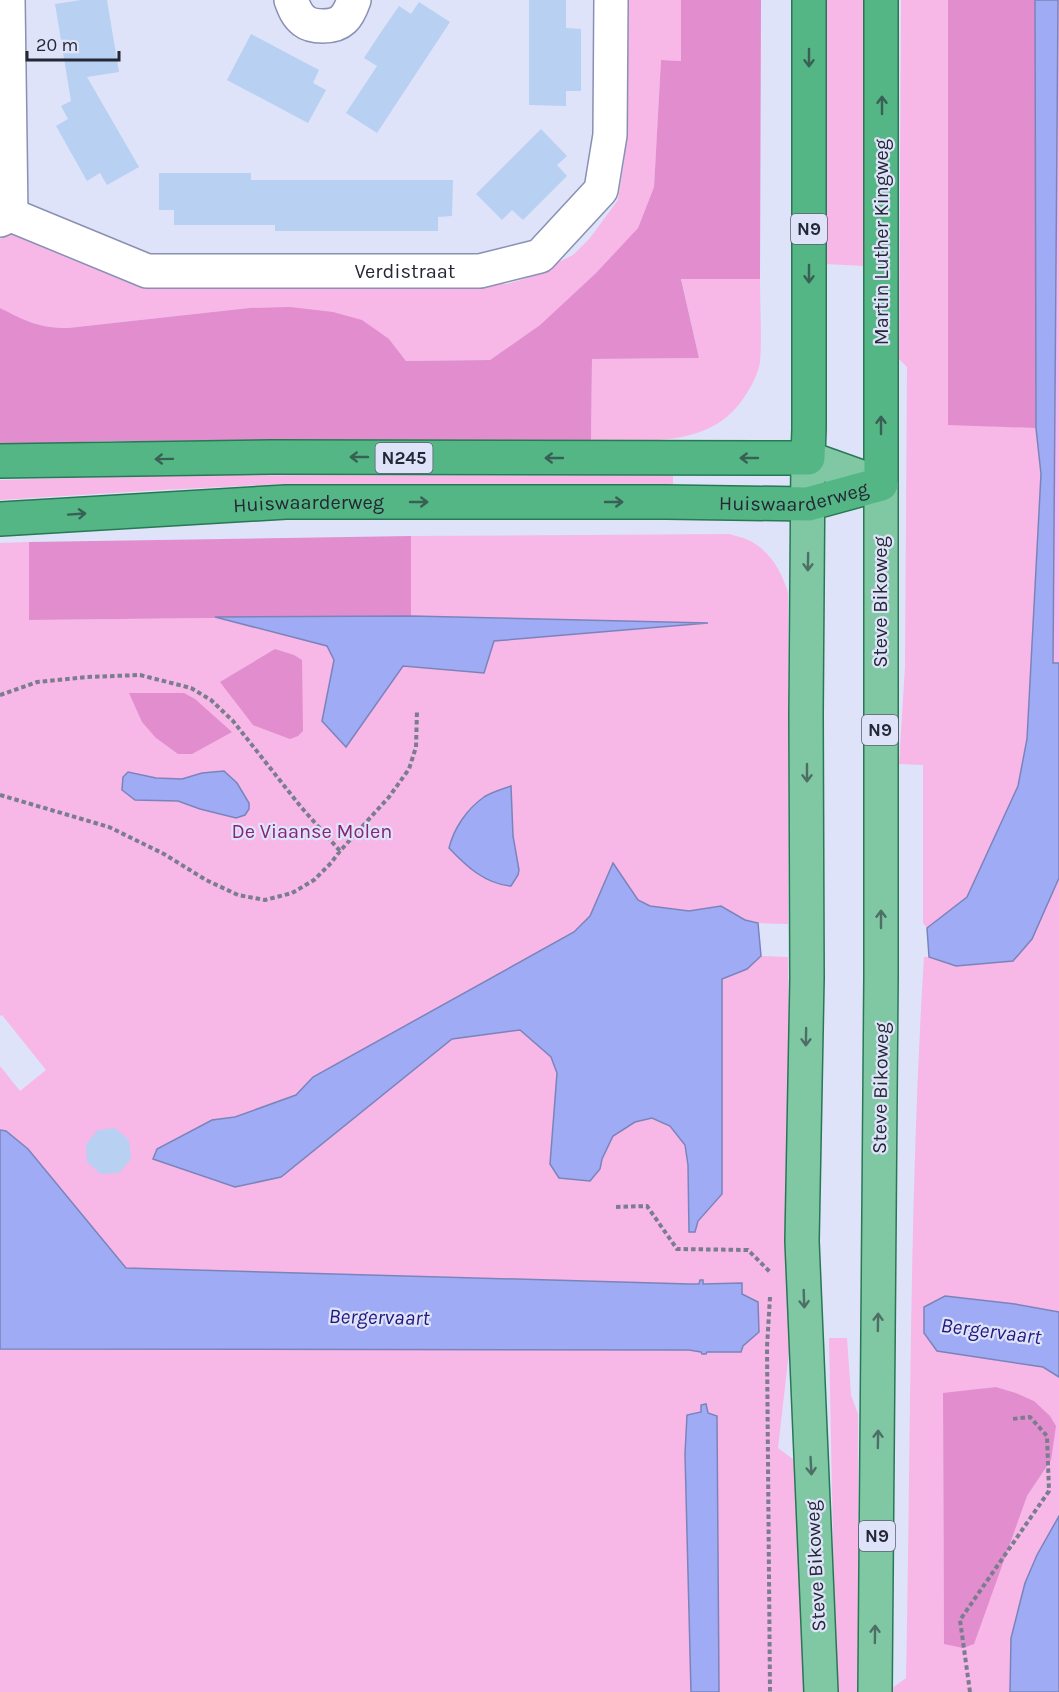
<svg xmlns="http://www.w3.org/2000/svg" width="1059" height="1692" viewBox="0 0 1059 1692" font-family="Karla,sans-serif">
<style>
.green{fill:#f7b7e7;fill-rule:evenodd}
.forest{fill:#e28dce}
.water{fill:#9facf5;stroke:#7a84bb;stroke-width:1.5}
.building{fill:#b8d0f1}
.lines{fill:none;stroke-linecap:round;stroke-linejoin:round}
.minor-casing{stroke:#8990b2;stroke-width:36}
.primary-casing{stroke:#287855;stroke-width:36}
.trunk-casing{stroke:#287855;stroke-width:36}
.path{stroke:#7a7d8f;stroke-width:4;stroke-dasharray:4.5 3;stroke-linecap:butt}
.minor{stroke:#fff;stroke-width:33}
.primary{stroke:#7fc8a3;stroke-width:33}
.trunk{stroke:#54b684;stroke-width:33}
.oneway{stroke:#386055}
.oneway2{stroke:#4e6f66}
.labels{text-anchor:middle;stroke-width:4.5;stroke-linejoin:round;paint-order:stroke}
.shield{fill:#dee3f9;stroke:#5c5f70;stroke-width:1.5}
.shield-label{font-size:18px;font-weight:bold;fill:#252735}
.street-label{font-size:20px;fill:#252735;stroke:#dee3f9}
.park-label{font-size:20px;fill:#872476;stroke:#dee3f9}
.water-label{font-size:21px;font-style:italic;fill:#22177f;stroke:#dee3f9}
</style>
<rect width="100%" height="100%" fill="#dee3f9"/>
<path class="green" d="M628 0H681V61L661 60 654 187 638 228 596 273 540 325 490 360 406 361 389 339 249 308 68 328C38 328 26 321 0 308V239L10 234 23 233 147 279 507 284 524 279 573 255 590 238 618 200 624 162Z
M826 0H865V266L825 264Z
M901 0H948V424L1036 428 1041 474 1027 739 1018 786 967 897 927 928 923 923V765L899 764 905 667 907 367 899 359Z
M1058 0H1059V663L1053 664Z
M681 278 760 279C760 305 762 337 760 362 758 375 750 389 743 399 709 449 644 440 591 440L592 359 699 358Z
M181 475 673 476V484H283L161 490 0 500V480Z
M729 534C735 536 742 537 748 540 770 550 781 571 788 592V924L758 923 745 920 720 906 689 911 650 906 638 900 613 863 590 916 574 932 313 1077 296 1095 235 1117 212 1120 281 1177 452 1039 520 1030 551 1057 557 1073 550 1164 600 1169 602 1159 613 1136 635 1122 653 1118 671 1126 685 1145 698 1221 722 1194V979L747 969 761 956 788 957 793 1317 778 1448 797 1462 809 1692H0V1349L689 1350 706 1352 743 1346 759 1332V1316L742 1294 741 1283 689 1284 126 1268 28 1149 6 1131 0 1130V1066L20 1091 46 1070 2 1015 0 1016V543L29 542V620L411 616V536Z
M1059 878V1312L1015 1304 946 1296 1025 1364 1043 1367 1059 1377V1516L1037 1555 1011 1638 1010 1692H891V1689L906 1678C911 1438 909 1197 924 957H929L956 966 1032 939ZM996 1387 1016 1393 1034 1401 1051 1460 1027 1496 944 1644 943 1394Z
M829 1338H847L851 1395 858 1414 859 1692H836Z"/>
<path class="forest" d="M681 0H761L760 279H681L699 358 592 359 591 440 110 441 0 445V308C26 321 38 328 68 328L249 308 290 307 333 312 362 320 389 339 406 361 490 360 540 325 596 273 638 228 654 187 661 60 681 61Z
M948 0H1035L1036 428 948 425Z
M411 536V616L29 620V542Z
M275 649 294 655 302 660 303 731 298 736 290 739 253 725 220 682Z
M129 693H184L195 699 232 732 192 754H178L156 738 142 722Z
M996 1387 1016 1393 1034 1401 1050 1416 1056 1426 1051 1460 1027 1496 974 1644 963 1648 944 1644 943 1393Z"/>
<path class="water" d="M1035 0H1058L1053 663H1059V878L1032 939 1013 961 956 966 929 957 927 928 967 897 1018 786 1027 739 1041 474 1036 428Z
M411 616 708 623 494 641 484 673 403 666 346 747 322 721 334 660 327 646 215 617Z
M224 771 237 783 249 803V809L245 815 236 818 200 809 178 801 135 800 122 790 123 777 128 772 156 778 182 779 202 773Z
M511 786 513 836 519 870 518 875 511 886C485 884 466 866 449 848 454 828 467 809 484 797 492 792 503 789 511 786Z
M613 863 638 900 650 906 689 911 721 906 745 920 758 923 761 956 747 969 722 979V1194L698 1221 695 1232H689L688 1165 685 1145 670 1126 652 1118 635 1122 613 1136 602 1159 600 1169 590 1181 559 1178 550 1164 557 1073 551 1057 520 1030 452 1039 281 1177 235 1187 153 1159 157 1149 212 1120 235 1117 296 1095 313 1077 574 932 590 916Z
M0 1130 6 1131 28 1149 126 1268 689 1284H699L700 1280H703V1284L742 1283V1294L758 1302 759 1332 743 1346 741 1352H707L706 1354H702L701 1352 689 1350 0 1349Z
M945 1296 1015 1304 1059 1312V1377L1043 1367 937 1351 924 1333V1307Z
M706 1404 708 1413 717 1416 719 1692H691L685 1454 687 1415 701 1412V1405Z
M1059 1516V1692H1010L1011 1638 1025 1583 1037 1555Z"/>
<path class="building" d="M81 0H107L119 72 87 77 139 167 107 185 100 173 87 181 56 126 68 119 61 106 71 101 55 4Z
M529 0H566V28L581 29V91H566V106L529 105Z
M419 2 450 22 377 133 346 113 377 66 364 58 381 32 399 6 411 14Z
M251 34 319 70 313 83 326 90 308 123 227 80Z
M541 129 567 156 557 165 567 176 523 220 512 210 502 220 476 194Z
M159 173H251V180H453L452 216 438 217V231H275V225H174V210H159Z
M115 1128 129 1140 131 1159 119 1173 101 1174 87 1162 86 1144 98 1130Z"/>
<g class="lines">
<g class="minor-casing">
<g id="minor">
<path d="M8 0 11 215"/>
<path d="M291 0C294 8 297 16 304 21 309 25 316 26 323 26 342 26 348 17 354 0"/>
<path id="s1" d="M0 220 11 215 147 271H480L540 256 601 190 610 135 611 0"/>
</g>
</g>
<g class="primary-casing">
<path id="primary" d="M821 1692 802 1241 807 978 806 715 808 458 881 484V977L875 1692"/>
</g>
<g class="trunk-casing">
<g id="trunk">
<path d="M0 461 271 457 808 458 809 429V0"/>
<path id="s2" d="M0 519 286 502H666L808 504 881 484V0"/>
</g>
</g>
<path class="path" d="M0 695 37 682 87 677 140 675 191 688 211 700 233 721 301 807 340 851
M0 795 109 827 164 854 206 880 238 895 265 900 292 893 314 880 331 863 340 851 389 797 409 769 416 747 417 710
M616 1207 647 1206 677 1249 748 1250 770 1272
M770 1297 767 1347 770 1692
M970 1692 960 1620 1049 1491 1047 1436 1030 1417 1012 1419"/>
<use href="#minor" class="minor"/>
<use href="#primary" class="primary"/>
<use href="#trunk" class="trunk"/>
</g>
<defs><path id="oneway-shaft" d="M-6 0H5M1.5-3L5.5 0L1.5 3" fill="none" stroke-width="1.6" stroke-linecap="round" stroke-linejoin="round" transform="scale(1.5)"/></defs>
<g class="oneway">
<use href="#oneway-shaft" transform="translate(809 58) rotate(90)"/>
<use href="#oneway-shaft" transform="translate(882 105) rotate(-90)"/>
<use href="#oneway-shaft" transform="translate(809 274) rotate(90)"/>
<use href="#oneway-shaft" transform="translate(881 425) rotate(-90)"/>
<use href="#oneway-shaft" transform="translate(359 457) rotate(-180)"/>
<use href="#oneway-shaft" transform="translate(554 458) rotate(-180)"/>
<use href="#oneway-shaft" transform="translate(749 458) rotate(-180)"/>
<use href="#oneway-shaft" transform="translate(164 459) rotate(179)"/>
<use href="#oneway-shaft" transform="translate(419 502)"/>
<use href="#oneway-shaft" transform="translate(614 502)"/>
<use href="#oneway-shaft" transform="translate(77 514) rotate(-4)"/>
</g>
<g class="oneway2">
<use href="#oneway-shaft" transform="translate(808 562) rotate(91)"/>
<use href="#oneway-shaft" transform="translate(807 773) rotate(90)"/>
<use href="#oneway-shaft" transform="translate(881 919) rotate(-90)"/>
<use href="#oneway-shaft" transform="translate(806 1037) rotate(91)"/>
<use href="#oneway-shaft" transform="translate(804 1299) rotate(88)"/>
<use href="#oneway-shaft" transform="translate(878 1322) rotate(-89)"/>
<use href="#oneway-shaft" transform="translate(878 1439) rotate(-89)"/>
<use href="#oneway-shaft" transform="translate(811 1466) rotate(87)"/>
<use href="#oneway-shaft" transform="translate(875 1634) rotate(-89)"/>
</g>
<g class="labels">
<g class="shield">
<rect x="791" y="214" width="36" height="30" rx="4.5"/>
<rect x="375.5" y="443" width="57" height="30" rx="4.5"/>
<rect x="862" y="715" width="36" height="30" rx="4.5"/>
<rect x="859" y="1521" width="36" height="30" rx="4.5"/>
</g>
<g class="shield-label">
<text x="809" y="235">N9</text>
<text x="404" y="464">N245</text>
<text x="880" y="736">N9</text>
<text x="877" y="1542">N9</text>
</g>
<g class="street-label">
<text transform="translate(881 242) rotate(-90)" y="7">Martin Luther Kingweg</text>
<text dy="7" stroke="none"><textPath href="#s1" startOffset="417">Verdistraat</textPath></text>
<text dy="7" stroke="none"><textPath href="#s2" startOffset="795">Huiswaarderweg</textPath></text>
<text dy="7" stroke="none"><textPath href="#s2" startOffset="309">Huiswaarderweg</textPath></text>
<text transform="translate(880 602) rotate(-90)" y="7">Steve Bikoweg</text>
<text transform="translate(880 1088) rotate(-89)" y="7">Steve Bikoweg</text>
<text transform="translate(815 1566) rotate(-93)" y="7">Steve Bikoweg</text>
</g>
<g class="park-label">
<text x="312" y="838">De Viaanse Molen</text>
</g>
<g class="water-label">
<text transform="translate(379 1317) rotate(1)" y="7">Bergervaart</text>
<text transform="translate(991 1331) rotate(7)" y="7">Bergervaart</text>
</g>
</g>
<path d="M27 51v9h92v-9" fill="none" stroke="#252735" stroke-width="3"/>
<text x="36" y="51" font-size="18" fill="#252735" stroke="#dee3f9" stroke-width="4.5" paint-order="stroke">20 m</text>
</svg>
